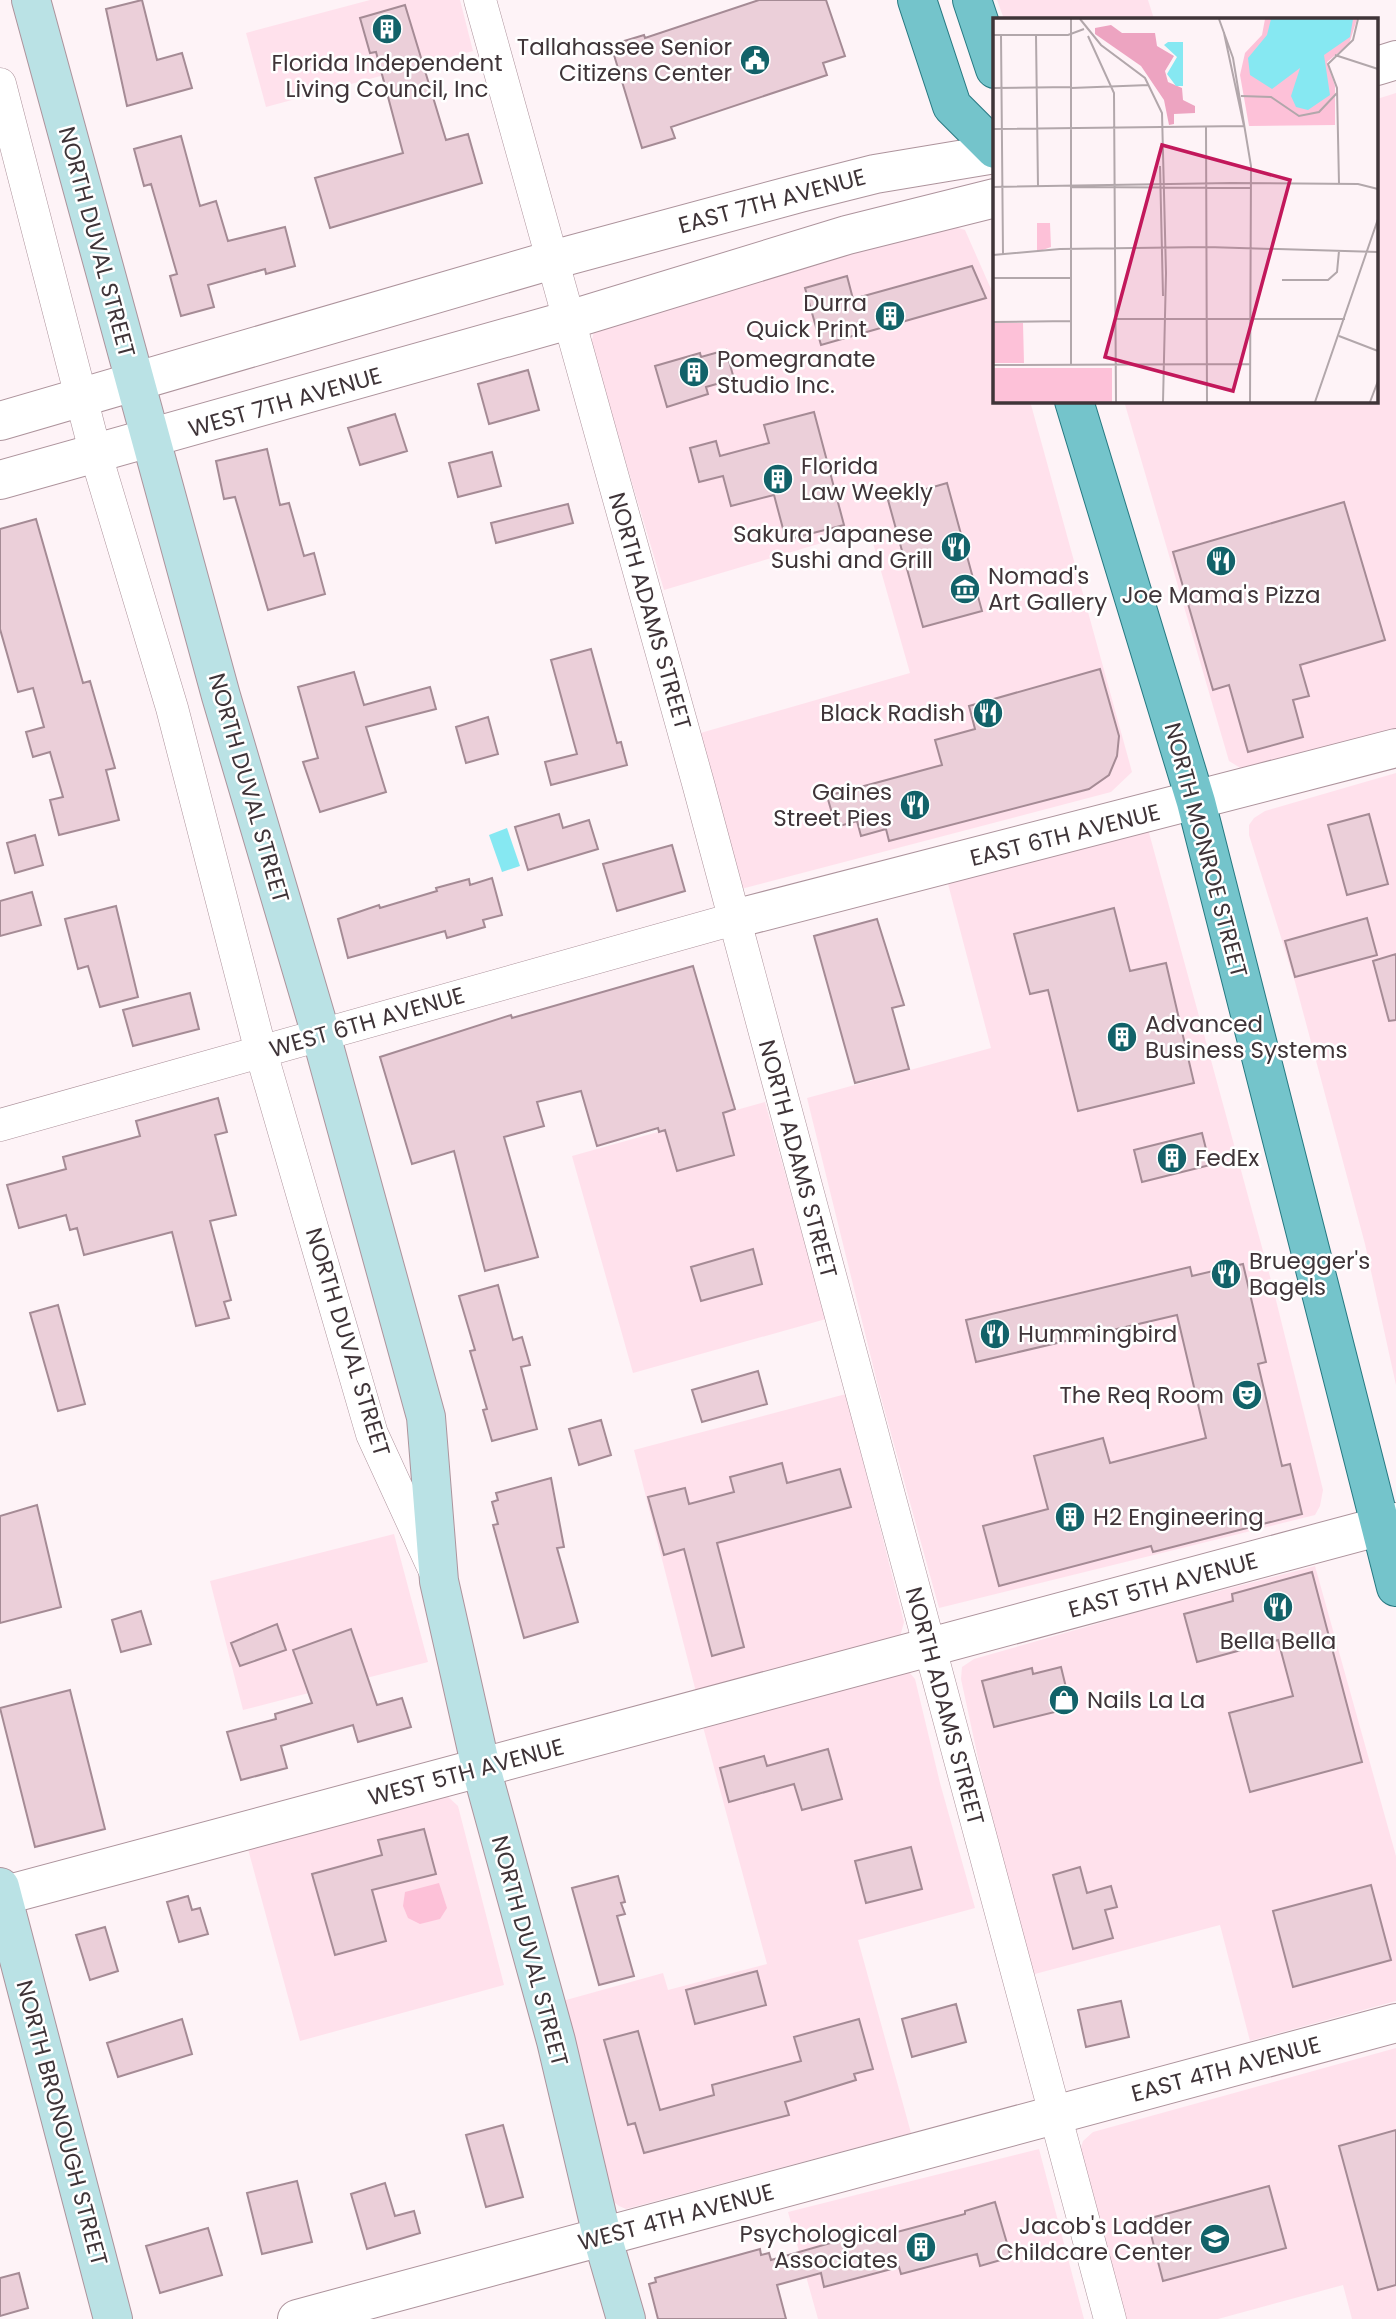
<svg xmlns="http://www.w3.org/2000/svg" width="1396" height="2319" viewBox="0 0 1396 2319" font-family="Poppins,sans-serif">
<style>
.built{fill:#ffe1ec}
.green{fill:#fdc1d8}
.water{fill:#86e8f2}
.building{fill:#ebcfd9;stroke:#a58b95;stroke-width:2}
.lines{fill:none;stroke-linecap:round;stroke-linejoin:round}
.minor-casing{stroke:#ad939c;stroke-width:33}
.tertiary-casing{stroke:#ad939c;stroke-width:40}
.secondary-casing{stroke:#ad939c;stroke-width:40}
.primary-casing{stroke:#267881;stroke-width:40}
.minor{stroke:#fff;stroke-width:32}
.tertiary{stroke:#fff;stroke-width:38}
.secondary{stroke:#bae2e5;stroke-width:38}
.primary{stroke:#74c4cb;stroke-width:38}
.labels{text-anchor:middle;stroke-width:5;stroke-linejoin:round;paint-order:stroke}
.poi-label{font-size:23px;fill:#3f3438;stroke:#fff;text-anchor:start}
.street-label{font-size:23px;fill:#3f3438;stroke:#fff}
.inset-road{fill:none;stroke:#b2a7ab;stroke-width:2}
.view{fill:#c2185b;fill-opacity:0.15;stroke:#c2185b;stroke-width:3.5}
.inset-edge{fill:none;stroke:#3f3438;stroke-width:3.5}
</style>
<rect width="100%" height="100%" fill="#fef3f7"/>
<path class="built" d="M370 0H460L473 51 266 107 246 33Z
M997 0H1148L1154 19H1004Z
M1396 93V729L1242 769 1229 761 1124 401H1377V99Z
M945 224 965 230 995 298V401H1030L1132 772 1111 792 741 889 697 734 910 673 869 529 664 590 591 345 594 331Z
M1396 773V1385L1365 1244 1295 982 1249 835V825L1254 818 1265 811Z
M1148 829 1272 1284 1323 1490 1320 1506 1315 1515 939 1608 879 1390 807 1098 991 1048 947 880Z
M765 1102 826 1319 633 1373 572 1156Z
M846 1394 904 1622 900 1637 696 1692 634 1450Z
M394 1534 428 1662 243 1710 210 1581Z
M1315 1566 1396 1856V2001L1250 2041 1220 1925 1031 1975 981 1772 961 1679 962 1667 974 1659 1138 1612Z
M909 1672 915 1679 940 1783 975 1908 858 1940 911 2133 626 2209 619 2206 610 2199 559 2002 663 1973 668 1990 767 1964 702 1723Z
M445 1794 458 1806 504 1985 300 2041 248 1849Z
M1396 2048V2319H1352L1343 2285 1218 2319H1120L1079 2154 1083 2141 1093 2132Z
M1039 2149 1084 2319H818L788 2212Z"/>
<path class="green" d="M439 1883 447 1908 440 1919 420 1924 408 1918 403 1906 405 1892Z"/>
<path class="water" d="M507 828 520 866 502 872 489 835Z"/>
<path class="building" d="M142 0 157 60 182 53 192 88 127 106 106 9Z
M759 0H826L845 56 823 63 827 75 671 127 675 138 642 148 611 45 644 35 645 38Z
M405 5 446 140 468 134 482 183 330 228 315 178 403 153 376 52 370 53 360 18Z
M181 136 200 206 216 201 228 241 285 227 295 266 266 274 265 269 208 285 214 307 181 316 170 276 177 274 151 184 144 186 134 149Z
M972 266 986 298 821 345 805 288 847 276 853 299Z
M726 350 734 379 706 387 708 394 667 407 655 366 700 353 701 357Z
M528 370 539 410 489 424 478 384Z
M814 412 844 525 786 540 774 495 731 506 723 476 699 482 690 448 716 441 720 456 769 443 764 425Z
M395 414 407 451 360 465 348 428Z
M267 449 280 505 289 503 304 556 314 553 325 594 268 610 235 497 224 499 216 461Z
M492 452 501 486 458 497 449 463Z
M947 483 982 611 923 627 888 500Z
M1344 502 1385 640 1300 665 1309 696 1293 700 1303 737 1248 752 1229 685 1213 690 1173 552Z
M568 504 573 523 496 543 491 523Z
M36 519 83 683 90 681 115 768 106 770 119 820 59 835 50 800 63 797 50 752 33 757 26 732 44 727 33 688 18 692 0 629V529Z
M591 649 617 743 621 742 627 765 551 785 545 762 577 754 551 660Z
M1100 669 1119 736 1117 756 1109 775 1089 789 889 841 886 829 861 836 857 821 836 827 827 796 942 765 935 740 975 729 969 706Z
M354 672 364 705 430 687 436 709 366 727 386 792 320 812 303 762 318 758 298 687Z
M488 717 498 754 466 763 456 727Z
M559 814 563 828 589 820 598 849 528 870 515 827Z
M1369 814 1388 884 1347 895 1328 825Z
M35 835 43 865 15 873 7 843Z
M672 845 685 891 617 911 603 864Z
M492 878 502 915 483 920 485 927 447 938 445 931 348 958 338 919 379 905 380 908 437 891 436 888 469 879 470 885Z
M32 892 41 925 0 936V901Z
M116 906 138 997 100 1007 88 966 78 969 65 919Z
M1114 908 1130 971 1166 963 1194 1083 1078 1111 1048 990 1030 994 1014 934Z
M1367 918 1377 955 1295 977 1285 941Z
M877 919 904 1005 892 1008 909 1069 855 1083 814 936Z
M1396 954V1020L1389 1021 1373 961Z
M693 966 735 1109 723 1113 734 1155 677 1171 665 1130 659 1132 658 1128 597 1146 581 1091 537 1102 544 1126 504 1137 538 1257 485 1271 454 1151 412 1164 380 1057 511 1015 512 1018Z
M190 993 199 1029 133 1046 123 1010Z
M218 1098 227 1132 215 1135 236 1215 210 1221 231 1300 224 1302 229 1318 196 1326 172 1232 84 1255 77 1228 70 1230 66 1215 19 1228 7 1185 66 1169 63 1157 140 1136 136 1121Z
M1202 1133 1210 1165 1142 1182 1134 1150Z
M753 1249 762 1284 701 1301 691 1267Z
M1243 1264 1266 1362 1258 1364 1282 1466 1290 1464 1302 1514 1153 1552 1151 1546 999 1586 983 1526 1048 1509 1034 1456 1103 1438 1110 1463 1206 1438 1177 1315 976 1362 966 1320 1190 1267 1192 1276Z
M498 1285 513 1340 522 1337 530 1365 521 1367 537 1429 492 1441 483 1410 487 1409 470 1351 475 1350 459 1296Z
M58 1305 85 1404 58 1411 30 1313Z
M758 1371 767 1404 702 1422 692 1390Z
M601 1420 611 1455 579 1465 569 1429Z
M782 1463 787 1483 840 1469 851 1507 717 1543 744 1647 712 1656 684 1549 664 1555 648 1497 685 1488 689 1504 734 1492 730 1477Z
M551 1478 564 1547 557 1548 578 1622 524 1638 493 1525 498 1524 492 1502 498 1500 496 1493Z
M37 1505 61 1607 0 1623V1516Z
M1312 1572 1362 1762 1250 1792 1229 1713 1293 1696 1278 1640 1197 1662 1184 1614 1233 1601 1232 1594Z
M141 1611 151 1644 121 1652 112 1620Z
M277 1624 286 1650 240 1666 231 1643Z
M351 1629 377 1705 402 1698 411 1727 358 1742 353 1725 281 1746 287 1768 241 1780 227 1732 276 1719 275 1714 312 1703 293 1650Z
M1061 1667 1071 1708 994 1727 982 1681 1032 1668 1033 1674Z
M70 1690 105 1829 35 1847 0 1708Z
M828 1749 842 1799 802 1810 794 1784 729 1802 720 1768 764 1756 767 1766Z
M424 1829 436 1874 372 1890 386 1941 335 1955 312 1874 382 1855 378 1840Z
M911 1847 922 1889 866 1903 855 1861Z
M1080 1867 1087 1893 1111 1886 1117 1907 1105 1910 1113 1938 1073 1949 1053 1875Z
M618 1876 625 1902 621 1903 625 1914 617 1916 634 1976 599 1985 572 1888Z
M1371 1885 1391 1960 1293 1987 1273 1911Z
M188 1896 192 1910 200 1908 208 1934 179 1942 167 1902Z
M105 1927 118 1971 90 1980 76 1935Z
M757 1971 766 2005 695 2024 686 1990Z
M1121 2001 1129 2037 1086 2047 1078 2010Z
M956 2004 966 2042 912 2057 902 2019Z
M182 2019 192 2054 118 2077 107 2043Z
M859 2019 873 2069 854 2074 856 2080 785 2102 789 2115 644 2153 635 2123 628 2125 604 2040 638 2031 660 2110 714 2095 712 2085 801 2061 794 2037Z
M503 2125 523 2197 486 2207 466 2135Z
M1396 2130V2285L1378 2290 1339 2146Z
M297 2181 312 2242 262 2254 247 2193Z
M385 2183 395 2216 414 2211 420 2233 367 2249 351 2194Z
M1269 2186 1286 2248 1163 2281 1147 2219Z
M995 2202 1011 2257 980 2266 977 2254 901 2274 899 2267 824 2287 821 2273 777 2285 786 2319H658L649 2284 656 2282 655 2278 760 2249 761 2255 769 2253 771 2260 862 2234 863 2241 965 2214V2211Z
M208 2228 222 2275 160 2293 146 2246Z
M19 2273 28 2308 0 2316V2278Z"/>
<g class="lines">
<g class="minor-casing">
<path id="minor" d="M480 0 698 783 1110 2319
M0 84 96 455 172 708 261 1052 372 1434 434 1569
M0 1125 734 919"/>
</g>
<g class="tertiary-casing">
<path id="tertiary" d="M1377 66 1396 60
M0 421 552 260 800 193 875 174 995 154
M0 480 569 320 847 235 995 198
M734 919 1396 748
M2 1896 1396 1522
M297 2319 1396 2023"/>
</g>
<g class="secondary-casing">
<path id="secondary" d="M31 0 221 696 321 1035 426 1417 439 1581 481 1768 556 2041 602 2236 626 2319
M0 1887 113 2319"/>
</g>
<g class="primary-casing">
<path id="primary" d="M917 0 952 106 995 149
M972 0 995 69
M1074 401 1196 802 1396 1587"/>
</g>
<use href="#minor" class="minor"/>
<use href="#tertiary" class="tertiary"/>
<use href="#secondary" class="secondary"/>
<use href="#primary" class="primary"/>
</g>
<defs>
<g id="building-disc" transform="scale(1.575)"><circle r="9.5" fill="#126269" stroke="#fff"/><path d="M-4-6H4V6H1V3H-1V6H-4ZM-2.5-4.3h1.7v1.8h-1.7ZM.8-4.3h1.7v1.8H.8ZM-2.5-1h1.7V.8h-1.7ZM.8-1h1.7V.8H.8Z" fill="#fff"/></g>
<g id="civic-disc" transform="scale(1.575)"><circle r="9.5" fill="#126269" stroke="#fff"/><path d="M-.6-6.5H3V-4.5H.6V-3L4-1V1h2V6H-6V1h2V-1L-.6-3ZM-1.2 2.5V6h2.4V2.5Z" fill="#fff"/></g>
<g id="restaurant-disc" transform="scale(1.575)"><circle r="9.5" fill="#126269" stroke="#fff"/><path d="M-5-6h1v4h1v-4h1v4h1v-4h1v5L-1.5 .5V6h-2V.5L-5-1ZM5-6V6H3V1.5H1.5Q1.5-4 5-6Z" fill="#fff"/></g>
<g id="museum-disc" transform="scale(1.575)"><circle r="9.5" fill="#126269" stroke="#fff"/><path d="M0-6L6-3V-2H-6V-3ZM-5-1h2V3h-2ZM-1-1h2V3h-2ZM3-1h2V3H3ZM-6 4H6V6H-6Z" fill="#fff"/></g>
<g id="theatre-disc" transform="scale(1.575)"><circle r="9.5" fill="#126269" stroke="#fff"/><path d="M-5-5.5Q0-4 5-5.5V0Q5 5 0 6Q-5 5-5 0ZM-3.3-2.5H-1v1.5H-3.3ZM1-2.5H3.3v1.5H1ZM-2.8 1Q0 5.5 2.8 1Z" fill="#fff"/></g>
<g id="shop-disc" transform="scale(1.575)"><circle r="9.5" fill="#126269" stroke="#fff"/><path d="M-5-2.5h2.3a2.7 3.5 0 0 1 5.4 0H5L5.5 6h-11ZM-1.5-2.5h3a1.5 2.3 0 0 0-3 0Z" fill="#fff"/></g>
<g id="school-disc" transform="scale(1.575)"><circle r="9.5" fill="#126269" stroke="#fff"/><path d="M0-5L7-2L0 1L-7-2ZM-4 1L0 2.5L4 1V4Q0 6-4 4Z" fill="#fff"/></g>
</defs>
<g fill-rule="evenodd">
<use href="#building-disc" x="387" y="29"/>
<use href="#civic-disc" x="755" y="60"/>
<use href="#building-disc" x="890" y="316"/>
<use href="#building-disc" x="694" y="372"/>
<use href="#building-disc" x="778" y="479"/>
<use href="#restaurant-disc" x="956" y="547"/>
<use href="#restaurant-disc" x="1221" y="561"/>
<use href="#museum-disc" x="965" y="589"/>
<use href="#restaurant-disc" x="988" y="713"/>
<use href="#restaurant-disc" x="915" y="805"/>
<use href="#building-disc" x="1122" y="1037"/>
<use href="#building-disc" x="1172" y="1158"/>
<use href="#restaurant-disc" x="1226" y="1274"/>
<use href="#restaurant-disc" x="995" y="1334"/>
<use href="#theatre-disc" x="1247" y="1395"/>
<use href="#building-disc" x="1070" y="1517"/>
<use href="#restaurant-disc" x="1278" y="1607"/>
<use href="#shop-disc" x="1064" y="1700"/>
<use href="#school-disc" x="1215" y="2239"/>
<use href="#building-disc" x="921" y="2247"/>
</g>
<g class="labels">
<g class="poi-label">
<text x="732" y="55" text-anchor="end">Tallahassee Senior<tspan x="732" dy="26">Citizens Center</tspan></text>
<text x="387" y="71" text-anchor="middle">Florida Independent<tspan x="387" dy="26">Living Council, Inc</tspan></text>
<text x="867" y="311" text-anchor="end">Durra<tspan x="867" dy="26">Quick Print</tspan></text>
<text x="717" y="367">Pomegranate<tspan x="717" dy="26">Studio Inc.</tspan></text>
<text x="801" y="474">Florida<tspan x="801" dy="26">Law Weekly</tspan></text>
<text x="933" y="542" text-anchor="end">Sakura Japanese<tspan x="933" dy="26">Sushi and Grill</tspan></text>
<text x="988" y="584">Nomad's<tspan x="988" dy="26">Art Gallery</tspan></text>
<text x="1221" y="603" text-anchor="middle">Joe Mama's Pizza</text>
<text x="965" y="721" text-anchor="end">Black Radish</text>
<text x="892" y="800" text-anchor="end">Gaines<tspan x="892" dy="26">Street Pies</tspan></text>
<text x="1145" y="1032">Advanced<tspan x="1145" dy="26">Business Systems</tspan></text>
<text x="1195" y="1166">FedEx</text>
<text x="1249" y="1269">Bruegger's<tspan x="1249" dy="26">Bagels</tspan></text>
<text x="1018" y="1342">Hummingbird</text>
<text x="1224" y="1403" text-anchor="end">The Req Room</text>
<text x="1093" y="1525">H2 Engineering</text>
<text x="1278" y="1649" text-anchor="middle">Bella Bella</text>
<text x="1087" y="1708">Nails La La</text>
<text x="1192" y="2234" text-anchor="end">Jacob's Ladder<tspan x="1192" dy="26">Childcare Center</tspan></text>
<text x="898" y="2242" text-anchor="end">Psychological<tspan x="898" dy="26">Associates</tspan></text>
</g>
<g class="street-label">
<text transform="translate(772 201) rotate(-15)" y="8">EAST 7TH AVENUE</text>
<text transform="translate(97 242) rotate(75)" y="8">NORTH DUVAL STREET</text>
<text transform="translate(285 402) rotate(-16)" y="8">WEST 7TH AVENUE</text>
<text transform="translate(650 611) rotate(74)" y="8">NORTH ADAMS STREET</text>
<text transform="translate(249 788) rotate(74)" y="8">NORTH DUVAL STREET</text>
<text transform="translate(1065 835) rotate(-14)" y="8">EAST 6TH AVENUE</text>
<text transform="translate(1206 850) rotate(75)" y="8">NORTH MONROE STREET</text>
<text transform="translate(367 1022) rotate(-16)" y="8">WEST 6TH AVENUE</text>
<text transform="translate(798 1159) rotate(75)" y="8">NORTH ADAMS STREET</text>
<text transform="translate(348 1342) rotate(73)" y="8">NORTH DUVAL STREET</text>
<text transform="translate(1163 1585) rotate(-15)" y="8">EAST 5TH AVENUE</text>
<text transform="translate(945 1706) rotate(75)" y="8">NORTH ADAMS STREET</text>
<text transform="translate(466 1772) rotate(-15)" y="8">WEST 5TH AVENUE</text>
<text transform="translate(530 1951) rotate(75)" y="8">NORTH DUVAL STREET</text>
<text transform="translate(1226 2069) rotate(-15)" y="8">EAST 4TH AVENUE</text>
<text transform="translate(62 2123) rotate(75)" y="8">NORTH BRONOUGH STREET</text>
<text transform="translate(676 2217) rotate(-15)" y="8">WEST 4TH AVENUE</text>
</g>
</g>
<g transform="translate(993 18)">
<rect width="385" height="385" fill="#fef3f7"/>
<path d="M272 1H364L356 26 334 44 342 68V107L256 108 247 57 252 35 269 17ZM44 205H57L58 229 44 234ZM0 305H30L31 345H0ZM0 350H119V384H0Z" fill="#fdc1d8"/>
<path d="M118 7 129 15H162L164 28 181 38 172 53 175 64 189 70 190 82 202 88V95L181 96V106L176 107 171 82 148 48 102 16V10Z" fill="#eda4c1"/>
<path d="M278 1H360L357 19 331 37 337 77 315 92 303 89 298 78 307 50 279 71 257 57 255 40 274 17ZM175 24H190V68H183L174 56 184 39 171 27Z" fill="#86e8f2"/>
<path class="inset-road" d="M78 1V347M87 1 108 27 152 60 169 95 173 255 170 384M226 1 240 40 258 148 257 384M231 15 251 108M0 17H75L91 11M8 17 10 236M43 17 45 169M95 18 121 75 123 384M342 37 385 51M0 70 78 69M78 70 156 67M248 78 278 79 306 98 326 94 344 75M213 109 214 384M0 111 251 108M167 148 170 278M346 166 344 70 335 46 360 22 365 1M0 169 238 165 365 166 385 171M79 169 257 170M0 237 67 231 214 229 385 234M0 260H79M289 262H335L344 254 346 233M123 301H352M0 304 78 303M346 318 385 333M0 347 257 346M322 384 385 201M377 384 385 363"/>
<path class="view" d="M169 127 297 162 240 373 112 339Z"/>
<rect width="385" height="385" class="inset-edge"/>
</g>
</svg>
